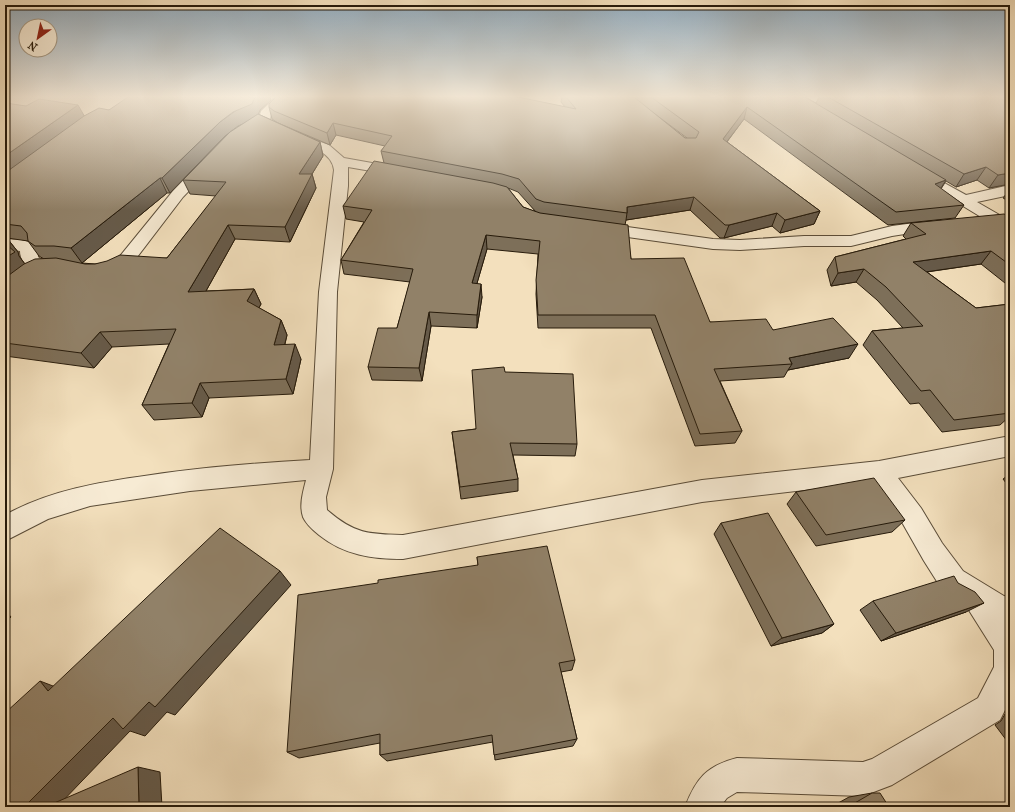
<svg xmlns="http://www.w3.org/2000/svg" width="1015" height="812" viewBox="0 0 1015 812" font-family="'IM FELL French Canon',serif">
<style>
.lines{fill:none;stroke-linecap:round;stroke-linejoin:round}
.street-casing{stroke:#5a4c38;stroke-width:2}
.street{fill:#f7ebd4;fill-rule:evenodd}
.wall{fill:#7d6f59;stroke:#271b0b;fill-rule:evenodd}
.shaded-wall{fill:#665a49;stroke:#271b0b}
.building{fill:#918168;stroke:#271b0b}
</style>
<rect width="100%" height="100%" fill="#f3e0bd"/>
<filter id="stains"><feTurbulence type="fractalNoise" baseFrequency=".005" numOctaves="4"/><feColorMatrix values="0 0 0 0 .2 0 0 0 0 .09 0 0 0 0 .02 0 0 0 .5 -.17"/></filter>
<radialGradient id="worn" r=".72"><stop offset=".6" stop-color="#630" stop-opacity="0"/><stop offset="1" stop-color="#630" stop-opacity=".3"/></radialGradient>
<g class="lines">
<g class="street-casing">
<path id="street" d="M276 97H288L271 115 269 124H259L258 121 261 111Z
M794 97H840C836 103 796 106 792 100Z
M293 132 329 145 344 158 400 168 405 169 407 172 405 175 400 176 348 167V186L337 292 333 469 326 497 327 510C355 534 368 534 403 535L702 480 879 461 1010 436V456L898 478 921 508 942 543 963 571 1004 596 1010 597V700L1000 720 892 785 863 796 737 792 727 798 720 807H685C696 779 706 766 737 758L863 762 872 759 978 698 994 667V650L965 604 943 591 924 561 903 524 873 482 702 502 403 559C372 559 344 555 319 535 313 530 306 524 303 517 299 505 303 492 306 480L190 491 90 506 48 519 5 541V515C50 490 101 482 151 475 204 467 257 463 310 460L319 292 334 170C332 150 304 144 288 139L286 136 288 133Z
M206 161 211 162 213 165 211 168 183 197 128 269 112 277 106 279 100 277 97 273 100 269 116 261 173 191 201 162Z
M917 168 966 195 1010 185V195L977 202 1010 221V233L1004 231 912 175 910 172 912 169Z
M937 220 943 222 945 225 943 228 892 236 851 246H804L740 250 713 249 599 233 593 231 591 228 593 225 599 223 713 239 740 240 804 236H851L892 226Z
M5 239C20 240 37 238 38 257L49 264 52 268 49 272C35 275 20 265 20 251L5 249Z"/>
</g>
<use href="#street" class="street"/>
</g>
<path class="wall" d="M562 97H805L816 103 819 97H1010V184L989 188 977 180 956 187 946 181 941 189 964 205 955 218 888 225 744 119 727 142 820 211 814 224 780 233 772 226 724 238H720L690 210 626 220 625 225 631 259 710 322 773 330 849 358 788 370 784 377 720 381 742 431 735 443 695 446 651 328H538L536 294 538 254 487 249 477 283 482 297 477 328 431 326 422 381 372 380 368 367 397 328 410 282 344 274 341 260 364 222 346 219 343 206 384 163 381 151 385 146 336 135 330 145 278 123 272 119 269 107H565L561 102ZM647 108 687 138H685ZM508 188 518 192 536 212 523 207Z
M271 100 260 110 258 114 320 142 323 156 312 174 316 188 290 242 235 239 206 291 254 289 261 304 259 308 281 320 287 335 285 344 301 359 293 394 209 398 202 417 154 420 142 405 169 344 112 347 94 368 5 356V103L85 116 109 110ZM244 123 183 180 190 194 216 196 167 258 95 264 82 263 167 193H170L225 136 238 126ZM7 238 28 241 39 256 44 259 25 264 19 256 18 252Z
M1010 189V202L1003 198Z
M1010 216V287L981 264 927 272 976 308 1010 304V416L1000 425 942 432 919 403 910 404 863 345 872 331 903 328 877 300 856 282 831 286 827 270 835 257 906 239 903 236 911 223Z
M505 372 577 444 575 456 513 455 518 479V491L461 499 452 432 476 429Z
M1010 474V488L1003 479Z
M796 492 905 520 892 532 816 546 787 504Z
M721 523 834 624 822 633 771 646 714 534Z
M477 557 575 660 572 670 561 672 577 739 573 746 495 760 493 742 387 761 380 755V743L299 758 287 752 478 565Z
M873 601 966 612 881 641 860 610Z
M1010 712V745L995 725 1001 721 1005 714Z
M872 793 889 807H831L849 797Z"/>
<path class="shaded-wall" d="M255 97H270L271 100 260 110 257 118 238 126 225 136 170 193 162 178 220 122Z
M78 105 86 119 5 178V156Z
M747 107 744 119 719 152 723 139Z
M333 123 336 135 330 145 327 133Z
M320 142 323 156 312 174 316 188 290 242 285 227 299 174Z
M986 167 977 180 956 187 964 174Z
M1010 173V184L989 188 998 175Z
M160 178 167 193 82 263 71 248Z
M946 180 938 193 935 184Z
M694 197 690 210 626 220 627 213V207Z
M820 211 814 224 780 233 785 220Z
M777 213 772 226 724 238 729 225Z
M228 225 235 239 197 307 188 292Z
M486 235 487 249 473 297 472 283Z
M6 237 18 252 19 256 27 267 5 281V258L7 245Z
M991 251 981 264 904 275 913 262Z
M864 269 856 282 831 286 838 273Z
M481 284 482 297 477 328V315Z
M254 289 261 304 254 316 247 301Z
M429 312 431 326 422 381 419 368Z
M281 320 287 335 281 359 274 345Z
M100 332 112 347 94 368 81 353Z
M295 344 301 359 293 394 286 379Z
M858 344 849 358 788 370 792 364 789 358Z
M200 383 209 398 202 417 192 403Z
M1006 403H1010V412Z
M280 571 291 585 175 715 167 712 145 736 130 731 57 807H24L113 718 149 702Z
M984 603 966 612 881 641 896 633Z
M5 610 11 617 5 622Z
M834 624 822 633 771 646 782 638Z
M40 681 66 691H48Z
M138 767 160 772 162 807H139Z"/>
<path class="building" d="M128 97H255L252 104 233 112 220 122 162 178H160L71 248 54 246H35L28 241 27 233 21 226 5 224V173L84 116 99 108 109 110Z
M276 97H518L576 109 566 97H634L685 138H696L699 132 651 97H805L946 180 935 184 964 205 896 212 747 107 723 139 820 211 785 220 777 213 729 225H725L694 197 627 207V213L544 202 536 199 519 179 502 174 381 151 392 136 333 123 327 133 274 111 269 107V104Z
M828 97H1010V173L998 175 986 167 964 174Z
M39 99 78 105 5 156V103L26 106Z
M258 114 320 142 299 174H312L285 227 228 225 188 292 254 289 247 301 281 320 274 345 295 344 286 379 200 383 192 403 142 405 176 329 100 332 81 353 5 343V278L24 264 35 259 56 258 85 264H95L107 261 120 255 167 258 226 182 183 180 230 132Z
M374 161 493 183 507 187 523 207 540 213 628 225 631 259 684 258 710 322 766 319 773 330 833 318 858 344 789 358 792 364 714 369 742 431 700 434 655 315H538L536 280 540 241 486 235 472 283 481 284 477 315 429 312 419 368 368 367 378 328H397L413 269 341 260 372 210 343 206Z
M1004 214 1010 216V265L991 251 913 262 976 308 1010 304V403H1006L1010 408V413L954 420 930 390 921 391 872 331 923 326 886 287 864 269 838 273 835 257 926 234 911 223Z
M5 237H6L7 245 15 252 5 258Z
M504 367 505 372 573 374 577 444 510 443 518 479 460 487 452 432 476 429 472 370Z
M874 478 905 520 826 535 796 492Z
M768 513 834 624 782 638 721 523Z
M220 528 280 571 155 707 149 702 123 729 113 718 24 807H5V713L40 681 48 691Z
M547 546 575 660 559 663 577 739 494 755 492 735 380 755V734L287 752 298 595 378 583V580L478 565 477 557Z
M954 576 958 583 975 592 984 603 896 633 873 601Z
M138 767 139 807H45Z
M872 793H880L889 807H848Z"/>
<linearGradient id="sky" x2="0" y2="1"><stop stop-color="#91abbe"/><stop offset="0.46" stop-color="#faf1e1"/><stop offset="1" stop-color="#faf1e1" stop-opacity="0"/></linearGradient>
<rect width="1015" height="210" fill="url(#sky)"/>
<rect width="1015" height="812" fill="none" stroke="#f3e0bd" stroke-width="20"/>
<rect x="6" y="6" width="1003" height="800" fill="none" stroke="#271b0b" stroke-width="2"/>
<rect x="10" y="10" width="995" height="792" fill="none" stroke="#271b0b"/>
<g transform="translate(38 38) rotate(213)"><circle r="19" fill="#f7ebd4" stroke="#a49884"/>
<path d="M0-3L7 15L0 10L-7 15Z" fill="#8f2418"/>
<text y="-6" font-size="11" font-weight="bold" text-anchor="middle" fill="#271b0b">N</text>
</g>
<rect width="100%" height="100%" filter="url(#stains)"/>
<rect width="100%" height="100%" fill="url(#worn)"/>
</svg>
